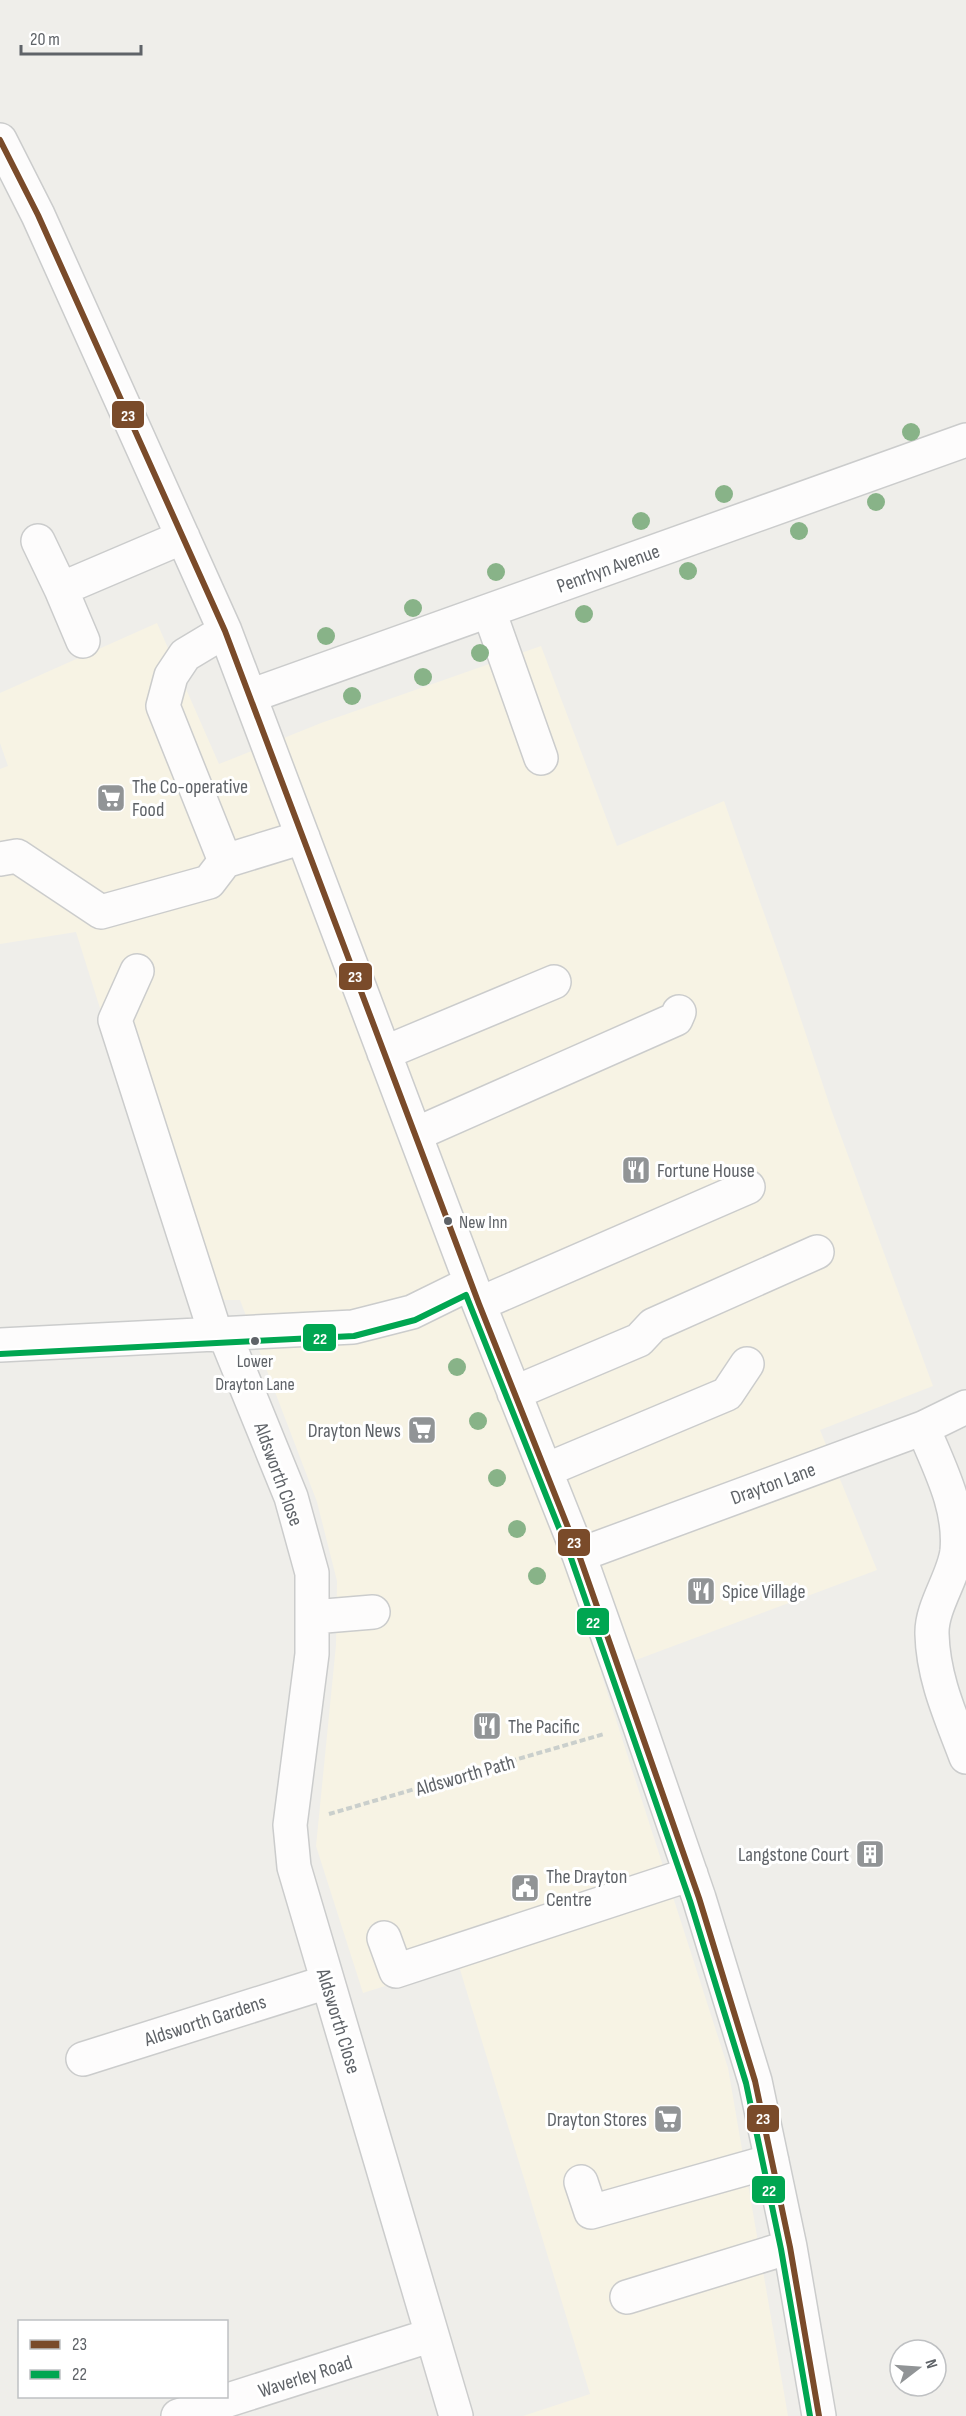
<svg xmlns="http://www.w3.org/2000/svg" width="966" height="2416" viewBox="0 0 966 2416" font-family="'Sofia Sans Condensed',sans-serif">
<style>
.commercial{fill:#f7f3e4}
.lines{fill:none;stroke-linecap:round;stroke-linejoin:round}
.minor-casing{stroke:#cbcccc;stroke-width:36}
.path{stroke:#cacfcc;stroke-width:4;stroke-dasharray:6 3;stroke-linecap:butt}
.minor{stroke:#fdfcfc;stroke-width:33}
.bus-1-casing{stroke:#fff;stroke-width:10}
.bus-2-casing{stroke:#fff;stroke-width:10}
.bus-1{stroke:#7a4b2a;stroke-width:6}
.bus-2{stroke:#00a651;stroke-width:6}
.tree{fill:#88b388}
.bus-dot{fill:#5f6368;stroke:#fff;stroke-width:2}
.labels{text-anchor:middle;stroke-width:6;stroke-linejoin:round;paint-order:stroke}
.bus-label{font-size:18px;fill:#5f6368;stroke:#fff;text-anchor:start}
.street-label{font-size:20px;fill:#5f6368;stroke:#fff}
.poi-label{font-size:20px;fill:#5f6368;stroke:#fff;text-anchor:start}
.line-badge{stroke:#fff;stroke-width:2}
.badge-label{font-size:16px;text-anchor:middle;font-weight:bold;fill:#fff}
</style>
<rect width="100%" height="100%" fill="#efeeea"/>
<path class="commercial" d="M157 623 219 764 321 723 541 646 617 846 724 801 785 972 832 1112 933 1386 820 1430 877 1570 601 1673 728 2068 788 2416H523L590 2394 458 1963 363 1993 316 1846 336 1645 337 1581 317 1502 240 1300H192L76 932 0 944V769L8 766 0 743V693Z"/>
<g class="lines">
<g class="minor-casing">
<path id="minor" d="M0 140 38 215 225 631 479 1304 579 1555 639 1724 699 1898 755 2081 790 2247 819 2416
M38 541 61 589 183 537
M61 589 83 641
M489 611 541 758
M225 631 185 655 171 676 163 706 225 861 303 837
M250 696 966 440
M0 859 17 856 101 912 209 882 225 861
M137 971 115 1020 216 1335
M384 1053 554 982
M416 1134 676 1019 679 1012
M479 1304 748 1187
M225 1335 291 1497 312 1573V1654L290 1825 294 1867 456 2416
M0 1345 353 1327 412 1312 471 1283
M514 1393 639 1340 653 1325 817 1252
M923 1428C939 1467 961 1507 957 1551 954 1577 931 1607 932 1634 933 1678 951 1717 966 1757
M546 1470 727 1394 747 1364
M579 1555 923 1428 966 1407
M313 1617 373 1612
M384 1938 396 1971 691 1874
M83 2059 327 1982
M581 2182 591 2212 772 2161
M627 2297 790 2247
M178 2416 432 2335"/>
</g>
<path class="path" d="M329 1814 604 1734"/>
<use href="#minor" class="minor"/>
<g class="bus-1-casing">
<path id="bus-1" d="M0 140 38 215 225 631 479 1304 579 1555 699 1898 755 2081 790 2247 819 2416"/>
</g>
<g class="bus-2-casing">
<path id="bus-2" d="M0 1354 354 1336 415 1320 466 1295 571 1558 690 1901 746 2083 781 2249 810 2416"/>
</g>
<use href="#bus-1" class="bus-1"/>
<use href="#bus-2" class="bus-2"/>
</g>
<g class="tree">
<circle cx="911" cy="432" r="9"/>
<circle cx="724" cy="494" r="9"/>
<circle cx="876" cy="502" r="9"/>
<circle cx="641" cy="521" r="9"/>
<circle cx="799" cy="531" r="9"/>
<circle cx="688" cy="571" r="9"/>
<circle cx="496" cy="572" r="9"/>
<circle cx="413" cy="608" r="9"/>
<circle cx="584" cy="614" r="9"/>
<circle cx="326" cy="636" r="9"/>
<circle cx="480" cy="653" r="9"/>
<circle cx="423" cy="677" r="9"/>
<circle cx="352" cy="696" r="9"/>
<circle cx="457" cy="1367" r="9"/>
<circle cx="478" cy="1421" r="9"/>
<circle cx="497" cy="1478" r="9"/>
<circle cx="517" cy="1529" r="9"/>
<circle cx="537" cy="1576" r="9"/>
</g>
<defs>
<g id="supermarket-square" transform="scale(1.5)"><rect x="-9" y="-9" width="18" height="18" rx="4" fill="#919496" stroke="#fff"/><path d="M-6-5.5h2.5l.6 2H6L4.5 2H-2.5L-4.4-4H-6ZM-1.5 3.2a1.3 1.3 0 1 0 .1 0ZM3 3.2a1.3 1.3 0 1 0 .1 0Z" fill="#fff"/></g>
<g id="restaurant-square" transform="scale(1.5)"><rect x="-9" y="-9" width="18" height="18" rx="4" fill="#919496" stroke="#fff"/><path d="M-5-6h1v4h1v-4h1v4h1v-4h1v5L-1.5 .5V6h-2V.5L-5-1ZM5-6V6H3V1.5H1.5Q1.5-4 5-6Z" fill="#fff"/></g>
<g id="building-square" transform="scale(1.5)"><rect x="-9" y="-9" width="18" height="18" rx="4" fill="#919496" stroke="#fff"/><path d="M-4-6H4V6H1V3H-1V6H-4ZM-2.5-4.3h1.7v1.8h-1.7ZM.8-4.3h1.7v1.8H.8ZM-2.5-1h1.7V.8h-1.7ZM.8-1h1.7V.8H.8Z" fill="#fff"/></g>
<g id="civic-square" transform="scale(1.5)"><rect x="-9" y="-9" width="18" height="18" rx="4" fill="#919496" stroke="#fff"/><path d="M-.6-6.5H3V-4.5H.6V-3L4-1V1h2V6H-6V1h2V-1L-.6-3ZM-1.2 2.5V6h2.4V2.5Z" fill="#fff"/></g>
</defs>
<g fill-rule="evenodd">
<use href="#supermarket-square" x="111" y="798"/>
<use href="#restaurant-square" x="636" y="1170"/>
<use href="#supermarket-square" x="422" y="1430"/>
<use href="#restaurant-square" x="701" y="1591"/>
<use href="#restaurant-square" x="487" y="1726"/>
<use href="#building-square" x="870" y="1854"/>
<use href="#civic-square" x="525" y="1888"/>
<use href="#supermarket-square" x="668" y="2119"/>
</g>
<g class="bus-dot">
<circle cx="448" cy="1221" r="5"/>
<circle cx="255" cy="1341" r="5"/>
</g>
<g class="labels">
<g class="bus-label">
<text x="459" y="1228">New Inn</text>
<text x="255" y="1367" text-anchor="middle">Lower<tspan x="255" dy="23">Drayton Lane</tspan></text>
</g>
<g class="street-label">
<text transform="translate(608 568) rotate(-20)" y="7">Penrhyn Avenue</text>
<text transform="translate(279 1474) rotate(70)" y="7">Aldsworth Close</text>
<text transform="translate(773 1483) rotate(-20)" y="7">Drayton Lane</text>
<text transform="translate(465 1775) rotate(-16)" y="7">Aldsworth Path</text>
<text transform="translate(205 2020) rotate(-18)" y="7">Aldsworth Gardens</text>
<text transform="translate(339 2021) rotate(73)" y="7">Aldsworth Close</text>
<text transform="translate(305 2376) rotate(-18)" y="7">Waverley Road</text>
</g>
<g class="poi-label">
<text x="132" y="793">The Co-operative<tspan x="132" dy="23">Food</tspan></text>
<text x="657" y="1177">Fortune House</text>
<text x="401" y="1437" text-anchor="end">Drayton News</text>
<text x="722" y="1598">Spice Village</text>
<text x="508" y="1733">The Pacific</text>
<text x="849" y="1861" text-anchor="end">Langstone Court</text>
<text x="546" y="1883">The Drayton<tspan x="546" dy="23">Centre</tspan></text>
<text x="647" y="2126" text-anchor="end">Drayton Stores</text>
</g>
</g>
<g class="line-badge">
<rect x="111" y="400" width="34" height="29" rx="6" fill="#7a4b2a"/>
<rect x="338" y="962" width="35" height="29" rx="6" fill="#7a4b2a"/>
<rect x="302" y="1323" width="35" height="29" rx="6" fill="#00a651"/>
<rect x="557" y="1528" width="34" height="29" rx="6" fill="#7a4b2a"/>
<rect x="576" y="1607" width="34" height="29" rx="6" fill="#00a651"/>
<rect x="746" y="2104" width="34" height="29" rx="6" fill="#7a4b2a"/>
<rect x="751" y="2175" width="35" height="29" rx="6" fill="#00a651"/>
</g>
<g class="badge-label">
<text x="128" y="421">23</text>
<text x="355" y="982">23</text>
<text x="320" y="1344">22</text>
<text x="574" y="1548">23</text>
<text x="593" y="1628">22</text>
<text x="763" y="2124">23</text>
<text x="769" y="2196">22</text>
</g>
<rect x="18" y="2320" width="210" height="78" fill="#ffffff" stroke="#bfc1c3" stroke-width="1.5"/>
<rect x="30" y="2340" width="30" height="9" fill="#7a4b2a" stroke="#bfc1c3" stroke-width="1.5"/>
<text x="72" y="2350" font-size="18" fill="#5f6368">23</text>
<rect x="30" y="2370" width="30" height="9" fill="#00a651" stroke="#bfc1c3" stroke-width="1.5"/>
<text x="72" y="2380" font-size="18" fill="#5f6368">22</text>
<g transform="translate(918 2368) rotate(73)"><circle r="28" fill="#ffffff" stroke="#bfc1c3" stroke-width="1.5"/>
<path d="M0-4.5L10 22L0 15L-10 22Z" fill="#919496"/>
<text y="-9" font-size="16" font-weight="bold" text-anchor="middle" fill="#5f6368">N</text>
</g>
<path d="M21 45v9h120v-9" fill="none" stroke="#5f6368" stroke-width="3"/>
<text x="30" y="45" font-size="18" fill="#5f6368" stroke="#ffffff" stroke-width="4.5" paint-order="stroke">20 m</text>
</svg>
